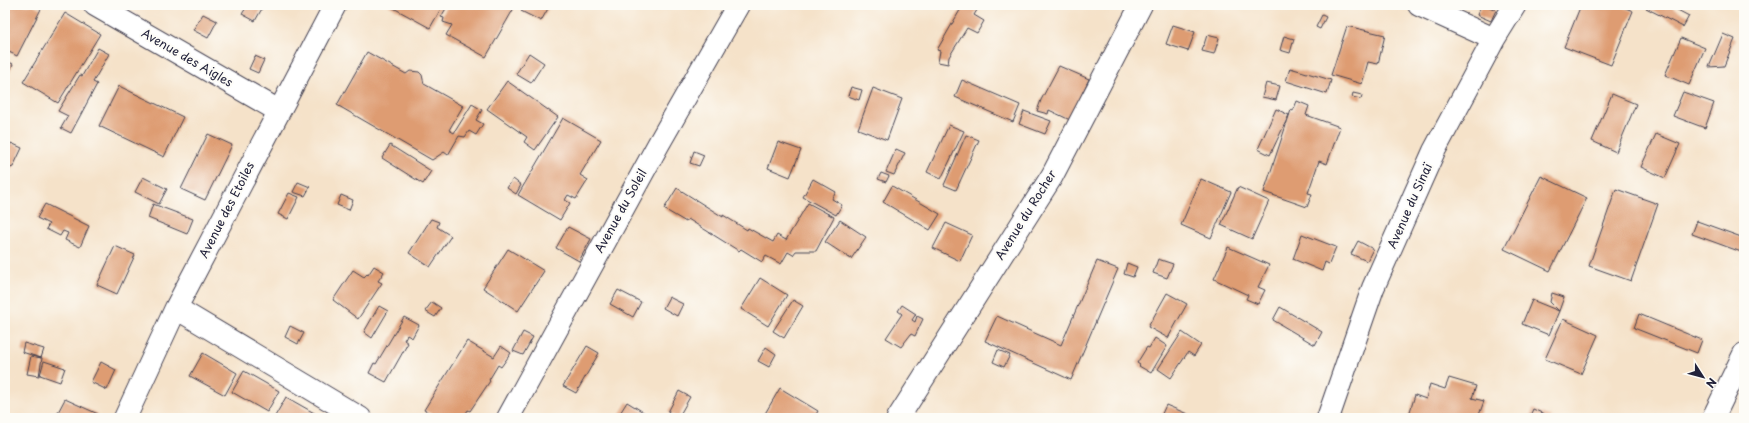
<svg xmlns="http://www.w3.org/2000/svg" width="1749" height="423" viewBox="0 0 1749 423" font-family="'Playpen Sans',sans-serif">
<style>
.building{fill:#de9c72}
.lines{fill:none;stroke-linecap:round;stroke-linejoin:round}
.minor-casing{stroke:#423f50;stroke-width:24}
.minor{stroke:#fff;stroke-width:22}
.labels{text-anchor:middle;stroke-width:4;stroke-linejoin:round;paint-order:stroke}
.street-label{font-size:12px;fill:#22223b;stroke:#fdfcf7}
</style>
<rect width="100%" height="100%" fill="#fdfcf7"/>
<filter id="ink" filterUnits="userSpaceOnUse"><feTurbulence type="fractalNoise" baseFrequency=".025" numOctaves="2"/><feDisplacementMap in="SourceGraphic" scale="8" xChannelSelector="R" yChannelSelector="G"/><feConvolveMatrix kernelMatrix="1 2 1 2 8 2 1 2 1" color-interpolation-filters="sRGB"/></filter>
<filter id="wash" filterUnits="userSpaceOnUse"><feTurbulence type="fractalNoise" baseFrequency=".012" numOctaves="4" result="noise"/><feDisplacementMap in="SourceGraphic" scale="16" xChannelSelector="R" yChannelSelector="G"/><feGaussianBlur stdDeviation="0.9" result="paint"/><feColorMatrix in="noise" values="0 0 0 0 0 0 0 0 0 0 0 0 0 0 0 0 0 1.4 0 .05"/><feComposite in="paint" operator="in"/></filter>
<g filter="url(#wash)">
<rect width="100%" height="100%" fill="#f5e2c9"/>
<g id="blocks">
<path class="building" d="M5 5H32L41 9 17 56 5 50Z
M248 5H264L255 21 242 14Z
M304 5H314L312 10Z
M388 5H443L430 28Z
M448 5H513L512 8H514L486 57 446 35 452 25 443 22 444 18 441 17Z
M524 5H550L541 21 521 11Z
M963 5H977L979 7 974 15 984 21 977 33 967 28 949 57 948 64 938 62 940 51 937 50Z
M1481 5H1485L1496 10 1491 21 1477 15Z
M1581 5H1618L1633 11 1611 65 1564 47Z
M1645 5H1668L1689 16 1683 27 1644 7Z
M65 13 100 34 58 103 23 82Z
M203 14 217 21 208 38 193 30Z
M1322 15 1326 17 1320 29 1316 27Z
M1173 25 1195 32 1188 51 1166 44Z
M1347 26 1385 35 1378 64 1368 62 1362 84 1331 75Z
M1723 34 1735 39 1724 66 1709 67Z
M1207 35 1219 38 1214 54 1202 51Z
M1284 36 1294 39 1290 53 1280 50Z
M1681 38 1705 48 1689 85 1665 75Z
M98 48 109 54 93 82 97 84 71 133 61 128 68 116 58 111 80 75 82 76Z
M367 52 406 74 410 71 419 72 422 75 424 84 463 106 449 130 454 133 472 104 482 110 476 120 483 124 476 135 469 131 465 137 459 136 448 155 444 152 432 160 337 105Z
M529 53 544 63 531 83 516 74Z
M255 56 264 60 258 73 249 69Z
M5 60 13 64 5 81Z
M1059 66 1089 79 1070 120 1049 110 1048 114 1037 111 1041 100Z
M1290 68 1331 80 1327 94 1286 81Z
M962 80 1020 105 1013 122 955 97Z
M507 81 558 117 535 150 524 142 527 137 487 109Z
M1266 83 1280 86 1276 100 1262 97Z
M119 86 183 117 164 157 99 126Z
M851 87 862 90 859 100 848 96Z
M873 88 902 99 887 140 858 129Z
M1683 92 1714 103 1705 128 1673 116Z
M1353 93 1362 95 1361 99 1352 97Z
M1612 94 1636 104 1616 152 1592 141Z
M1297 101 1309 106 1306 115 1340 127 1327 164 1319 161 1308 193 1312 194 1307 207 1264 192 1291 110 1293 111Z
M1276 109 1289 115 1270 155 1258 149Z
M1024 111 1051 121 1045 134 1019 124Z
M563 118 601 140 580 175 588 180 576 199 568 195 565 200 570 203 560 220 518 195Z
M949 125 964 131 941 179 927 172Z
M208 134 232 145 205 200 181 189Z
M1656 134 1680 144 1665 178 1641 167Z
M966 135 979 140 956 190 944 185Z
M778 142 801 150 790 177 768 168Z
M11 143 22 148 13 167 5 170V156Z
M390 145 431 171 423 184 382 158Z
M896 149 905 153 894 175 886 172Z
M694 151 704 155 699 166 690 163Z
M881 173 889 176 886 182 878 179Z
M1541 176 1587 198 1550 271 1504 249Z
M143 177 167 189 159 204 135 192Z
M513 179 521 185 516 194 507 188Z
M813 179 836 192 832 199 842 205 836 215 803 197Z
M1201 179 1231 192 1211 238 1181 225Z
M298 182 310 187 305 196 293 192Z
M892 186 940 214 930 230 883 202Z
M1238 187 1269 201 1252 239 1221 225Z
M677 188 723 217V215L747 230 748 228 773 242 777 235 786 240 808 203 834 217 816 251H796L793 255 788 252 781 264 766 256 762 262 741 249 739 251 688 219 686 222 664 209Z
M1616 189 1658 204 1631 281 1589 266Z
M289 193 299 197 288 219 278 214Z
M341 195 353 200 349 210 337 205Z
M45 204 89 226 80 247 65 240 68 233 63 231 60 236 46 229 49 224 37 218Z
M153 204 193 219 187 234 148 218Z
M431 219 439 222 437 227 451 236 430 267 409 253Z
M840 220 866 237 851 259 825 242Z
M1697 221 1744 238V253L1692 234Z
M946 223 972 235 960 261 933 248Z
M568 227 591 239 579 261 556 248Z
M1302 234 1336 247 1329 264 1325 262 1322 271 1293 259Z
M1358 241 1373 249 1367 261 1351 254Z
M115 246 135 255 117 294 97 285Z
M1228 247 1269 265 1258 287 1265 290 1258 304 1246 299 1248 295 1214 279Z
M508 249 544 271 518 311 483 288Z
M1158 259 1173 264 1167 278 1153 273Z
M1097 261 1118 269 1071 380 985 341 997 316 1061 345Z
M1127 263 1137 267 1133 277 1124 274Z
M374 266 384 272 378 281 382 283 358 319 333 300 353 270 364 277 367 274 368 275Z
M760 278 787 295 768 326 741 309Z
M618 290 641 302 633 317 610 304Z
M1167 293 1187 304 1168 338 1148 327Z
M1552 293 1564 297 1559 311 1550 302Z
M669 297 683 304 677 316 663 308Z
M793 300 803 306 784 338 773 331Z
M1532 300 1559 311 1549 335 1522 324Z
M432 302 441 308 435 317 425 311Z
M902 305 916 314 912 320 915 322 917 316 923 319 915 336 911 334 901 347 886 338 902 314 898 311Z
M379 306 388 311 372 338 364 332Z
M1280 307 1322 332 1315 345 1273 320Z
M1639 314 1702 340 1697 353 1634 328Z
M404 317 419 325 412 338 407 335 404 340 408 343 386 382 369 373 374 363 376 364Z
M1563 319 1598 335 1581 374 1545 359Z
M290 326 304 333 298 344 285 337Z
M523 332 533 337 523 355 513 351Z
M1182 332 1201 345 1194 356 1188 352 1171 378 1158 369Z
M1155 338 1167 346 1151 373 1139 366 1140 365 1137 363 1147 347 1149 348Z
M467 341 494 357 501 346 511 353 501 367 498 365 489 380 490 381 470 411 468 410 463 418H438L424 410Z
M24 343 44 349 41 358 22 352Z
M587 346 599 353 576 393 563 386Z
M766 347 776 354 769 367 758 361Z
M998 350 1010 355 1004 367 993 362Z
M203 353 237 373 225 395 190 376Z
M31 356 42 358 39 376 27 374Z
M44 361 65 368 60 382 40 375Z
M101 362 116 370 107 390 91 382Z
M244 371 279 391 267 412 232 392Z
M1449 378 1476 386 1472 398 1484 401 1478 418H1408L1415 395 1426 399 1430 384 1445 389Z
M780 388 818 411 814 418H766L763 417Z
M679 391 690 397 678 418 668 412Z
M286 397 323 418H274Z
M65 399 98 414 96 418H55Z
M627 402 653 418H617Z
M1166 405 1197 418H1160Z
M1533 409 1553 418H1529Z"/>
</g>
</g>
<g filter="url(#ink)">
<use href="#blocks" fill-opacity="0" stroke="#423f50" stroke-width="1"/>
<g class="lines">
<g class="minor-casing">
<path id="minor" d="M95 5 279 111
M1419 5 1494 39
M176 308 360 418
M125 418 176 308 335 5
M508 418 658 145 738 5
M898 418 1052 176 1141 5
M1328 418 1373 288 1434 151 1494 39 1515 5
M1713 418 1744 354"/>
</g>
<use href="#minor" class="minor"/>
</g>
</g>
<g class="labels">
<g class="street-label">
<text transform="translate(187 58) rotate(30)" y="4">Avenue des Aigles</text>
<text transform="translate(1410 206) rotate(-66)" y="4">Avenue du Sinaï</text>
<text transform="translate(227 210) rotate(-63)" y="4">Avenue des Etoiles</text>
<text transform="translate(621 211) rotate(-61)" y="4">Avenue du Soleil</text>
<text transform="translate(1026 215) rotate(-58)" y="4">Avenue du Rocher</text>
</g>
</g>
<rect width="1749" height="423" fill="none" stroke="#fdfcf7" stroke-width="20"/>
<g transform="translate(1703 377) rotate(126)" stroke="#fdfcf7" stroke-width="3" paint-order="stroke">
<path d="M0-3L7 15L0 10L-7 15Z" fill="#22223b"/>
<text y="-6" font-size="11" font-weight="bold" text-anchor="middle" fill="#22223b">N</text>
</g>
</svg>
